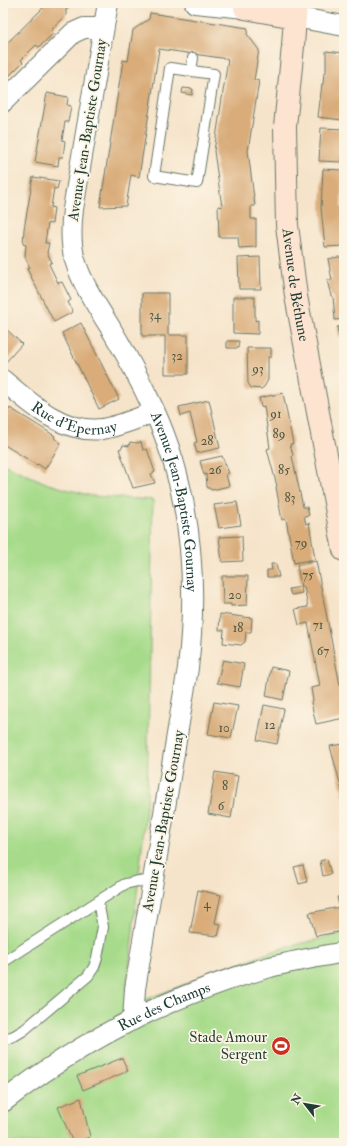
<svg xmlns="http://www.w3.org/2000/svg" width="347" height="1146" viewBox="0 0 347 1146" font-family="'IM FELL Double Pica',serif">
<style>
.green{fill:#a7db8b;stroke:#638c60}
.building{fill:#d9ac79}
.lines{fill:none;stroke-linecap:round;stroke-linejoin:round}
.lane-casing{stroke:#6a7768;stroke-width:12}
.street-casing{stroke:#6a7768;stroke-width:22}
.secondary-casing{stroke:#6a7768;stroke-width:24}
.lane{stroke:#fff;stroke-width:10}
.street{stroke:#fff;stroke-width:20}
.secondary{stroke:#fde4d1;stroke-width:22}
.labels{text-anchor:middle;stroke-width:3.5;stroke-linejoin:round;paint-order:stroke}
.number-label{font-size:13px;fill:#4e5945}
.street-label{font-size:15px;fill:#1f3d34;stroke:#fcf5e5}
.poi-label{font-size:15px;fill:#1f3d34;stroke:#fcf5e5;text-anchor:end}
</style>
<rect width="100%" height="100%" fill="#fcf5e5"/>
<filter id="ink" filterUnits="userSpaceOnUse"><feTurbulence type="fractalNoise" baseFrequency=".025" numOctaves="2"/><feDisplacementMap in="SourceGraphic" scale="8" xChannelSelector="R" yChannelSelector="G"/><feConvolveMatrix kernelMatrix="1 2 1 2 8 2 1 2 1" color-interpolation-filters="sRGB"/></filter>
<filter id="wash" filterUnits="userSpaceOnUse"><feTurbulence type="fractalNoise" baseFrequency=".012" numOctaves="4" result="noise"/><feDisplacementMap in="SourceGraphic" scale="16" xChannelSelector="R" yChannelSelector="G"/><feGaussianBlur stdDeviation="0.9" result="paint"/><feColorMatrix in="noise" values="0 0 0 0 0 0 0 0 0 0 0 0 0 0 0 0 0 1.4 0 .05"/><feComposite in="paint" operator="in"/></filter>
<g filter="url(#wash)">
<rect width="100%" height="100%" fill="#f6e4ca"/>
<path class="green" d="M3 464 48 484 92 496 153 500 147 799 125 1007 279 949 344 933V1143H3Z"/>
<g id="blocks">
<path class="building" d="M43 3H74L66 10V16L51 30 54 33 39 47 36 45 21 60 23 62 8 77 6 75 3 78V47L44 7 42 4Z
M150 13 248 28 247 34 259 50 254 80 259 81 248 151 255 206H251V219H256V247L239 248 238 237H219L218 206 222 207 214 151 228 59 159 49 139 177 131 175 126 206 100 207 123 60 128 61 133 30 149 19Z
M326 51 344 53 342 120 318 117 322 84H323L324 73H326Z
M183 88 193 89 192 95 182 93Z
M47 93 68 97 67 105 71 106 68 122H65L62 140 65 141 63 157H59L58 166 35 162Z
M321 128 344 129 342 162 319 161Z
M323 169 343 170 341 207H343L344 246 325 247 321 208Z
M33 177 59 181 57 189 54 188 51 207 54 208 52 224 48 223 45 243H49L47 253 52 262 49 264 58 283 62 282 71 300 68 302 73 312 54 322 27 269 30 268 25 257 26 245 23 244 24 229Z
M344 256V319L335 320 333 296H331L327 280H332L328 259Z
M260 257 261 289H239L238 258Z
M142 293H168V335H188V374H165V336H142Z
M233 297H255V321L258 320V334L233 333Z
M81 323 119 399 99 409 62 333Z
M3 326 22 344 5 363 3 361Z
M344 326V336L339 337 337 327Z
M227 341H239L238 348H227Z
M247 348H271V357H268V380L264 387 261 389 251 388 248 383Z
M283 393 293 444H290L293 455 292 456 303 507H307L309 515 304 516 306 524 309 523 315 559 294 563 286 519 282 520 276 487 277 486 267 449 270 448 264 406 261 407 259 398Z
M209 400 220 448 197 453 194 443 197 442 190 413 181 416 179 407Z
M3 406 9 410 10 408 55 436 54 438 61 443 45 469 38 464 37 465 3 444Z
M130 442 136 443 141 442 143 450 147 449 155 472 151 474 155 483 133 488 119 449 122 448 123 445 129 446Z
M222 456 229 473 226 474 229 486 212 490 207 487 206 474 204 475 200 461Z
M237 502 241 525 219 528 214 505Z
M242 536 243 561 222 562 219 537Z
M316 561 344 706V718L316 724 311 702 313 701 311 688 320 686 308 623 299 625 295 609 308 607 304 587H301L297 565Z
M271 564H276L279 577H267V570H272Z
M222 576H248L247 605 231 606V604H223Z
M301 587 302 593 291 595 289 589Z
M220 614 252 618 251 632H246L245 642 241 645 223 643 224 630H219Z
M223 660 244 664 240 687 217 683Z
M271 667 289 671 283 700 266 696Z
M214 702 238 706 231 738 208 734Z
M264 705 284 709 277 744 257 740Z
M344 744V798L330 746Z
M215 772 238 776 231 818 208 814Z
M327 859 331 874 323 876 320 861Z
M303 865 307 882 299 884 294 867Z
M198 890 221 895 215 923 221 924 218 936 190 933Z
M344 896V931L316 936 309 913 340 907 337 897Z
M122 1058 128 1071 83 1090 77 1076Z
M81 1098 90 1137 73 1143 58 1107Z"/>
</g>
</g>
<g filter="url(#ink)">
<use href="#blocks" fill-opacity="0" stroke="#6a7768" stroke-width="1"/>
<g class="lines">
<g class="lane-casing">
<path id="lane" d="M170 68 214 74 197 183 154 176Z
M191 71 193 58
M3 962 125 884 138 881 152 883
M3 1040 14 1036 24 1030 88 976 94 967 97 958 103 927 98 902"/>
</g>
<g class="street-casing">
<g id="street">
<path id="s1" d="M108 3 73 209C71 226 70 244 75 260 82 284 97 306 110 327 126 354 141 382 154 410 191 491 198 581 188 668L135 989 133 1020"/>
<path d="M195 3 245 8"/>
<path d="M295 17 344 26"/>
<path d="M3 102 73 33 84 28H103"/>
<path id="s2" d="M3 380C30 403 63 434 102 429 120 426 138 418 154 412"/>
<path id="s3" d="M3 1102C82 1040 173 994 270 967 294 961 319 957 344 952"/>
</g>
</g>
<g class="secondary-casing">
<g id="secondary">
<path d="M246 3 245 8 295 17"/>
<path id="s4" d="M296 3 293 46 285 127 287 225 296 296 344 550"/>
</g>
</g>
<use href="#lane" class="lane"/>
<use href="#street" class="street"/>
<use href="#secondary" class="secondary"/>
</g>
</g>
<defs>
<g id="stadium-disc" transform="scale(1)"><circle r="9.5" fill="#c8321e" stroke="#fcf5e5"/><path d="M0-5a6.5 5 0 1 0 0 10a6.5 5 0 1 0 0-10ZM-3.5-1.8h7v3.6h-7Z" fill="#fff"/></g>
</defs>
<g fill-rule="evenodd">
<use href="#stadium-disc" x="281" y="1046"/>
</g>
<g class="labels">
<g class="number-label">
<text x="155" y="319">34</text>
<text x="177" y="360">32</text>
<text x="258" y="373">93</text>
<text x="276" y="418">91</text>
<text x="279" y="438">89</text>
<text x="207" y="445">28</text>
<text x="215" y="474">26</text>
<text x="284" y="474">85</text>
<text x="290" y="502">83</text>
<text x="301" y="547">79</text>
<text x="308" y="579">75</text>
<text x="235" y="599">20</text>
<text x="318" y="629">71</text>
<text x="238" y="632">18</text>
<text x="323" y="655">67</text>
<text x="270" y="729">12</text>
<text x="224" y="732">10</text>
<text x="225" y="790">8</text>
<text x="221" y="810">6</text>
<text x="207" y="908">4</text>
</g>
<g class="street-label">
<text transform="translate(87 130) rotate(-81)" y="5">Avenue Jean-Baptiste Gournay</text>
<text dy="5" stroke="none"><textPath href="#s4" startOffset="283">Avenue de Béthune</textPath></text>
<text dy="5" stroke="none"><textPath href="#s2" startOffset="84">Rue d'Epernay</textPath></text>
<text dy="5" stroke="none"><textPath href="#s1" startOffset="525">Avenue Jean-Baptiste Gournay</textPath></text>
<text transform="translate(163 821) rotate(-80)" y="5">Avenue Jean-Baptiste Gournay</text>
<text dy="5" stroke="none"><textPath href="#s3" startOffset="188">Rue des Champs</textPath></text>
</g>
<g class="poi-label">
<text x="267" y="1042">Stade Amour<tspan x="267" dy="17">Sergent</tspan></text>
</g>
</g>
<rect width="347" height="1146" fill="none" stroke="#fcf5e5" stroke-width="16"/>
<g transform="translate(305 1104) rotate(301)" stroke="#fcf5e5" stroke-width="3" paint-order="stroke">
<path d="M0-3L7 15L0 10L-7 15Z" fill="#1f3d34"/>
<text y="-6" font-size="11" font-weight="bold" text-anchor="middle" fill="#1f3d34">N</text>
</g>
</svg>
